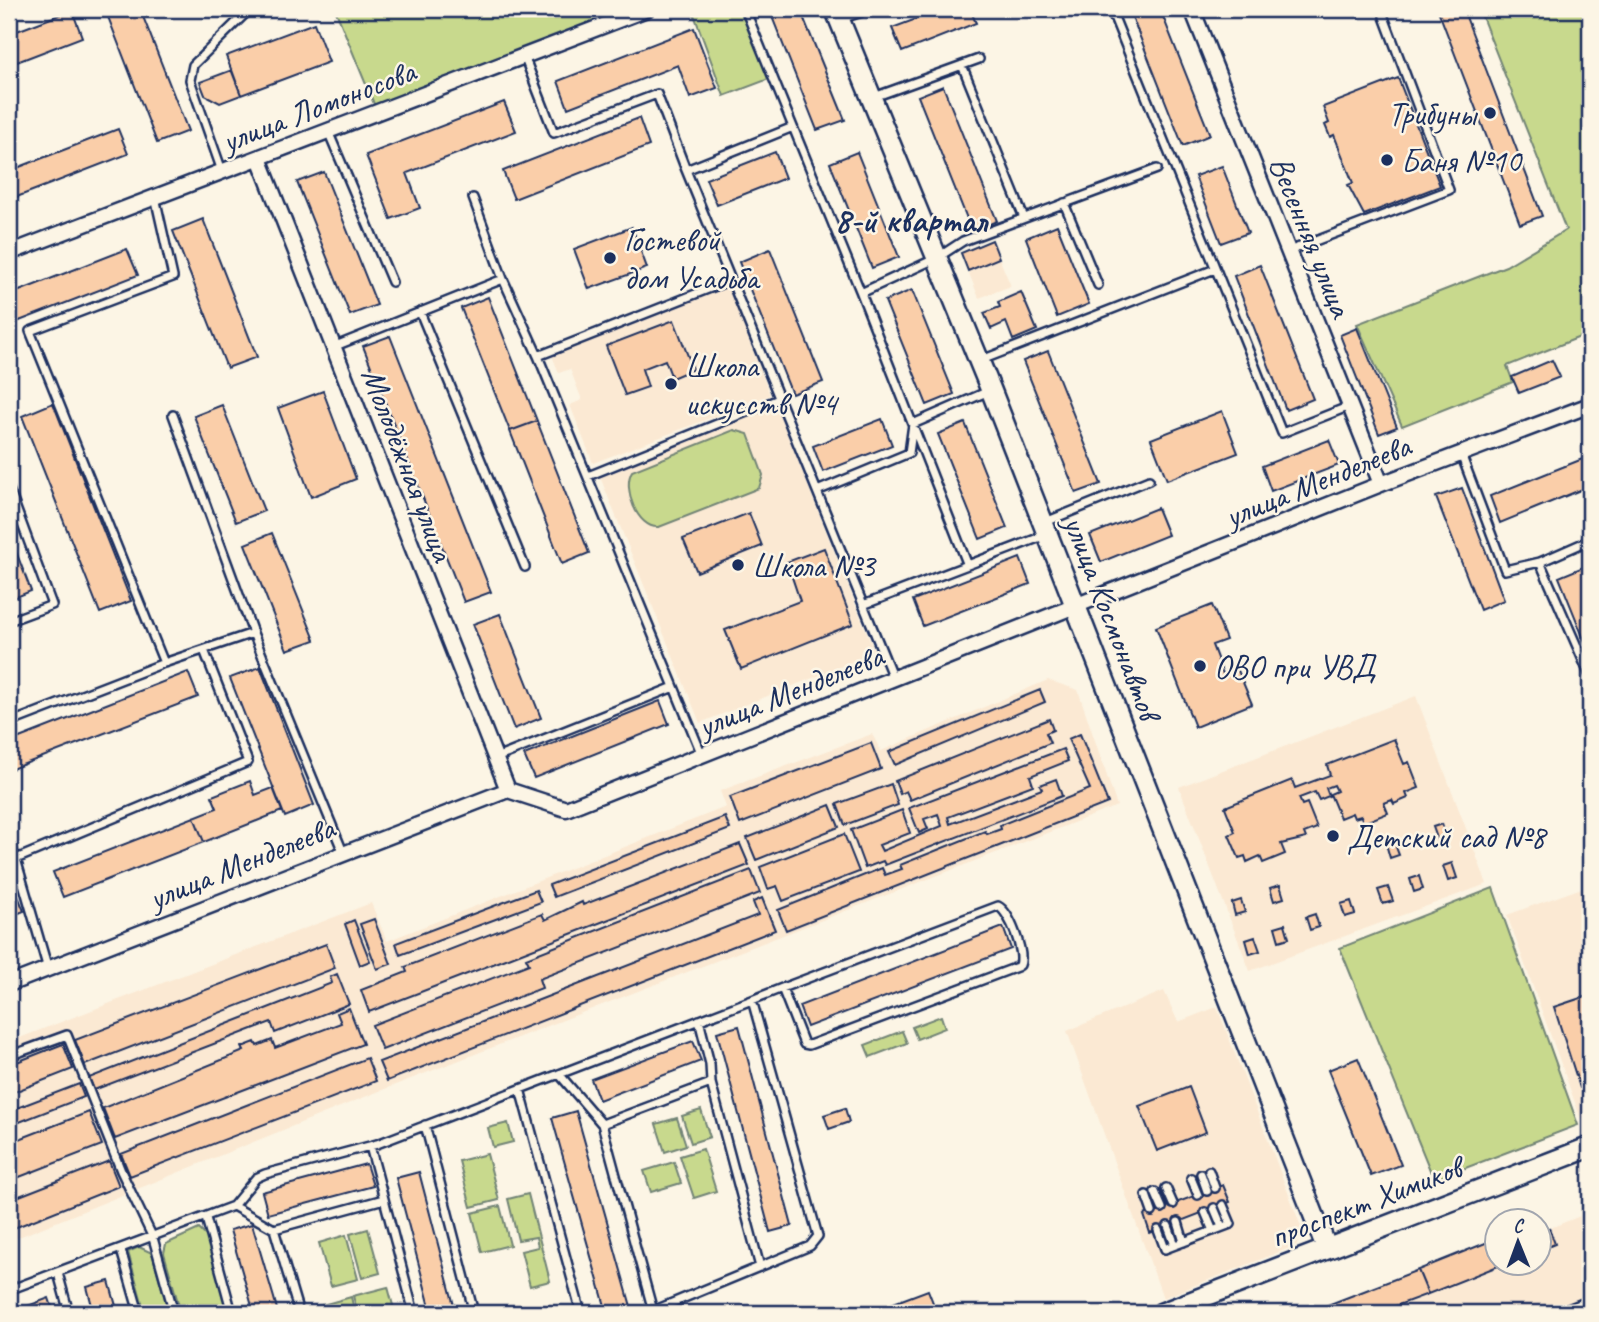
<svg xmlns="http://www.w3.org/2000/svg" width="1599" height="1322" viewBox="0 0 1599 1322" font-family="Caveat,sans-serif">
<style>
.built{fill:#fbe9d3}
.green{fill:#c8d98d;stroke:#728476;stroke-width:2}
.building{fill:#facea9;stroke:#1b2f5e;stroke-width:2}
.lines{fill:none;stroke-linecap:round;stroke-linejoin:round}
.lane-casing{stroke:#1b2f5e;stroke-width:12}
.street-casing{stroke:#1b2f5e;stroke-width:19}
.secondary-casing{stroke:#1b2f5e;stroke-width:24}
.lane{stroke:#fcf5e5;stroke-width:7}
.street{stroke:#fcf5e5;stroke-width:14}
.secondary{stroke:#fcf5e5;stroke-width:19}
.poi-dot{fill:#1b2f5e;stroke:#fcf5e5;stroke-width:2.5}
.labels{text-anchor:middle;stroke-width:5;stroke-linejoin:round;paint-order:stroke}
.street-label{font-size:33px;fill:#1b2f5e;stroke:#fcf5e5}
.poi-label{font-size:33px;fill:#1b2f5e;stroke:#fcf5e5;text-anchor:start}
.neighbourhood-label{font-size:35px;font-weight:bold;fill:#1b2f5e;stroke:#fcf5e5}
</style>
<rect width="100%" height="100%" fill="#fcf5e5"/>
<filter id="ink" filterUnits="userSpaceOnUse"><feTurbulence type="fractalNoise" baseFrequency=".0143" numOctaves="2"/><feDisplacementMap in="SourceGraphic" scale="14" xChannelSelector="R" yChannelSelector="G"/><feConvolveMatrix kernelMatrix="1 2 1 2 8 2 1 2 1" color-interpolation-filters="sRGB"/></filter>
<g filter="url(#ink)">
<path class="built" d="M999 258 1011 286 979 298 968 271Z
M728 285 770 395 593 463 570 405 582 400 570 369 559 373 551 353Z
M776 406 875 653 700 723 600 477Z
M1048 680 1078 690 1117 806 382 1090 9 1241V1042L371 903 387 941 726 807 720 791 872 734 881 751Z
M1416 696 1487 884 1250 971 1179 787Z
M1590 885V1116L1581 1119 1507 915Z
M1164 991 1178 1022 1217 1007 1302 1229 1297 1245 1163 1298 1067 1031Z
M1590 1212V1313H1377L1508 1263 1540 1262V1250L1555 1244 1543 1231Z"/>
<path class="green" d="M335 9H636L376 109Z
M692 9H742L769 79 724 96Z
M1479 9H1590V333L1507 366 1513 382 1402 426 1357 324 1506 266 1566 230Z
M734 430 748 434 763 475 759 488 659 527C637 529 622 488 632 471Z
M1493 888 1578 1125 1434 1180 1340 948Z
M941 1016 945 1028 917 1039 912 1027Z
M902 1031 907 1043 870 1057 865 1045Z
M701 1110 710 1137 691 1143 682 1116Z
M677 1118 686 1145 665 1152 656 1124Z
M508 1123 513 1142 493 1147 488 1128Z
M703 1149 716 1191 694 1198 680 1156Z
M487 1154 499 1200 471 1207 459 1161Z
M674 1162 681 1183 651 1192 644 1171Z
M528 1194 550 1281 530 1286 521 1251 538 1247 536 1237 518 1240 508 1199Z
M500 1206 510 1245 482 1252 472 1213Z
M199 1229 209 1239 228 1313H181L164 1253 166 1244Z
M368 1229 380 1273 362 1278 350 1234Z
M346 1235 358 1279 331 1286 319 1243Z
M139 1247 152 1253 169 1313H145L128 1252Z
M388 1287 395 1313H358L353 1296Z
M351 1297 355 1313H321L319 1306Z"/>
<path class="building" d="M105 9H140L188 131 157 143Z
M769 9H800L845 120 817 130Z
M943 9H970L976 23 902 52 892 28Z
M1144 9H1160L1210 135 1183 146 1131 14Z
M1463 9 1542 216 1520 224 1438 10Z
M72 10 82 37 9 65V34Z
M314 23 329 62 241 95 226 56Z
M694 28 717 88 690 98 678 65 568 108 558 81Z
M232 70 241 95 220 103 205 95 200 82Z
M1398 78 1440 186 1364 215 1348 185 1353 183 1334 135 1330 137 1325 125 1329 123 1323 107Z
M943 86 997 221 972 231 918 96Z
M504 102 516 131 407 173 420 208 391 219 366 155Z
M639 118 649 146 514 199 503 171Z
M118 129 128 154 9 200V171Z
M775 152 785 178 717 205 706 179Z
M857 152 899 257 872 268 830 163Z
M1222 166 1248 233 1221 243 1195 176Z
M324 172 377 305 350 315 297 182Z
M203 219 257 357 227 368 173 231Z
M1057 225 1089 304 1057 317 1026 238Z
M632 227 647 268 589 289 574 249Z
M992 240 999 258 968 271 961 253Z
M127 249 138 275 9 325V295Z
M770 249 823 382 792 394 739 262Z
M1260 265 1313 399 1286 410 1234 276Z
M912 290 954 394 927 405 885 301Z
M1021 292 1037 330 1013 340 1006 322 991 329 984 313 1000 307 998 302Z
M488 297 537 421 510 431 461 308Z
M674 320 693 369 672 378 665 360 642 369 648 387 625 395 606 346Z
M1357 328 1397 427 1379 434 1340 335Z
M390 336 491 592 464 602 363 346Z
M1048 351 1101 484 1076 493 1023 361Z
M1552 360 1560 377 1519 393 1512 377Z
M323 391 356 479 311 497 278 408Z
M53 403 131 601 100 613 22 416Z
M222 405 264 511 236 522 194 416Z
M1222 411 1238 453 1167 480 1151 439Z
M882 419 892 445 823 472 813 446Z
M537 421 589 553 562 564 510 431Z
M965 423 1007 528 980 539 938 434Z
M1329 440 1339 465 1271 491 1262 466Z
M1590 456V486L1500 523 1490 496Z
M1462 488 1504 600 1480 610 1436 497Z
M1157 508 1168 535 1101 562 1090 535Z
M749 513 762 546 697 572 683 539Z
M9 533 31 591 9 600Z
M272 533 315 640 287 650 245 544Z
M824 548 853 624 741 669 725 630 800 601 787 562Z
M1020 558 1030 584 923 626 913 600Z
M1588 565 1590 571V654L1559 577Z
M1212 605 1226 640 1212 645 1223 674 1237 668 1252 704 1195 727 1156 627Z
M500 614 541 718 514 729 473 624Z
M260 667 314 805 285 817 230 678Z
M188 672 198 697 9 770V742Z
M1040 690 1045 702 895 765 889 752Z
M660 701 669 724 534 778 524 755Z
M1049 719 1053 730 1046 733 1050 743 910 800 906 791 900 794 895 781Z
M1080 734 1108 803 786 930 778 910 882 868 885 875 902 869 900 865 985 831 987 834 1001 829 1000 825 1090 789 1068 739Z
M1394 739 1404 764 1409 762 1419 788 1406 793 1408 798 1394 804 1392 800 1384 803 1388 813 1363 823 1361 816 1354 818 1352 813 1340 818 1330 794 1337 791 1334 785 1326 788 1329 796 1319 800 1315 792 1299 798 1302 805 1307 803 1317 828 1304 833 1306 838 1281 844 1285 854 1263 863 1260 856 1247 862 1245 856 1239 858 1229 835 1235 832 1225 807 1292 780 1295 788 1330 775 1327 765Z
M871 743 881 769 740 824 730 797Z
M1063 749 1068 761 1030 776 1033 785 948 817 950 824 1042 789 1040 785 1056 779 1062 796 885 865 883 861 865 868 851 830 902 810 910 833 879 845 882 851 942 826 938 814 924 819 928 829 919 833 909 808Z
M250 781 255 795 273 788 282 811 204 842 194 817 217 808 212 796Z
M891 784 898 805 845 825 837 804Z
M830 805 839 827 756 860 747 838Z
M194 817 204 842 63 897 53 872Z
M725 817 730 829 554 897 549 885Z
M1442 824 1446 838 1438 841 1433 827Z
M844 834 859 872 783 901 777 886 768 889 760 867Z
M1394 842 1399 855 1390 858 1386 844Z
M740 844 749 865 369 1012 361 990 407 972 405 967 542 914 545 920 582 902 583 905Z
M1452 863 1457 878 1448 881 1443 866Z
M751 870 760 893 539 979 542 988 382 1050 372 1025 529 964 526 958Z
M9 874 24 911 9 917Z
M1419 876 1423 889 1414 892 1410 879Z
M1280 885 1284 898 1274 901 1270 888Z
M1388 887 1393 901 1383 904 1378 890Z
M536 890 541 902 400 955 396 943Z
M762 898 775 930 387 1081 379 1062 758 915 753 902Z
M1241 900 1245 912 1235 915 1232 903Z
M1351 901 1355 914 1345 917 1341 904Z
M1315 914 1319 927 1310 930 1306 917Z
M374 919 391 964 377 969 360 924Z
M354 920 370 961 360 965 345 924Z
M1285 924 1289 938 1279 941 1275 927Z
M1003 927 1011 949 807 1027 799 1006Z
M1255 937 1260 951 1250 954 1246 940Z
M326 944 335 968 85 1065 75 1040Z
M337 974 349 1004 275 1033 271 1022 94 1090 89 1078 332 983 330 977Z
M1590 995V1084L1580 1088 1554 1007Z
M349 1008 363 1044 115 1139 103 1108 244 1051 242 1047 255 1042 257 1046 272 1040 275 1048 341 1023 337 1013Z
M739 1026 792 1226 770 1232 717 1032Z
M693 1041 701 1061 599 1100 591 1079Z
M63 1044 73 1069 9 1094V1065Z
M367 1058 376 1081 130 1176 121 1154Z
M1358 1058 1401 1165 1371 1176 1328 1070Z
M79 1084 84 1097 9 1126V1111Z
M1189 1087 1206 1132 1157 1151 1139 1106Z
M845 1108 849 1122 829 1129 824 1115Z
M576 1111 632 1310 620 1313H607L552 1118Z
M89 1112 102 1145 9 1181V1143Z
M109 1161 119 1186 9 1230V1200Z
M366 1164 373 1186 268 1214 262 1192Z
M419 1172 456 1313H431L429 1303 396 1178Z
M1223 1185 1230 1202 1150 1233 1144 1215Z
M1540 1223 1543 1231 1549 1228 1555 1244 1540 1250Z
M252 1224 274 1298 278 1313H254L230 1230Z
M1498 1238V1262H1508L1428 1294 1418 1270Z
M1418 1270 1428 1294 1377 1313H1307Z
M109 1281 118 1313H94L87 1287Z
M928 1290 937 1313H867Z
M49 1298 54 1313H9Z"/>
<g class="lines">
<g class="lane-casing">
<path id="lane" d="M745 9 793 127
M1112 12 1282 433 1350 406
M524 56 554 133 657 94 686 170
M962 65 1024 218
M874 97 979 59
M328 131 392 282
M222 171 190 80 193 65 250 9
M155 197 173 277 30 331 164 663
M473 198 503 279
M1064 203 1098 285
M1289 251 1449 190 1384 17
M731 280 686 170 793 127 861 293 937 258 963 241 1157 169
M861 293 967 563
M420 312 525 567
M333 347 503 279 538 356 702 755
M538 356 731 280 893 678
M979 361 1215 269
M173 415 253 633 343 852
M1461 454 1505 570 1540 562 1590 540
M588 476 779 399
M9 489 52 605 9 621
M817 491 909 453 913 424 991 390
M1043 523 1149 480
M1540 562 1590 676
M863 605 1046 535
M9 723 164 663 253 633
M496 758 674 687
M9 841 16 859
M48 969 16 859 248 762 204 650
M752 1000 782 988 804 1044 809 1045 1017 967 1020 965C1025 953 1010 912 998 906L782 988
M699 1020 710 1064 711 1083
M9 1056 67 1035 121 1171 153 1238 174 1313
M559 1074 602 1124
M520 1089 581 1313
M425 1125 474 1313
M370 1146 384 1199
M1209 1171 1215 1188
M1201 1174 1207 1191
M1191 1178 1198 1195
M1166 1188 1173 1204
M1155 1192 1162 1208
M1146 1195 1152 1212
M233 1206 274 1229
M1214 1208 1222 1227
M1205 1212 1213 1231
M206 1218 232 1313
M1178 1222 1184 1242
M1168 1226 1175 1245
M1158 1230 1165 1249 1231 1224 1223 1205
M121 1250 139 1313
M58 1273 69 1313
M9 1290 233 1206 256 1178 265 1174 377 1144 752 1000 818 1236 810 1246 648 1313
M653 1311 602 1124 711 1083 760 1267
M299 1313 274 1229 384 1199 414 1313
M1558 1313 1590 1300"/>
</g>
<g class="street-casing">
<path id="street" d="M1192 9 1381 484
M838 16 860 9
M259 158 508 790
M9 253 647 9
M9 984 508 790 566 809 1381 484 1590 405"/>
</g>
<g class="secondary-casing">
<path id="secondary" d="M835 9 991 390 1327 1249
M1162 1313 1590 1147"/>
</g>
<use href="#lane" class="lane"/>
<use href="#street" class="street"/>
<use href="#secondary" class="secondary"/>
</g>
</g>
<g class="poi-dot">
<circle cx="1490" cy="113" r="7"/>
<circle cx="1387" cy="160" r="7"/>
<circle cx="610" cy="258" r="7"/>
<circle cx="671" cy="384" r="7"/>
<circle cx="738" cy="565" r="7"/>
<circle cx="1200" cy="666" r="7"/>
<circle cx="1333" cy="836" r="7"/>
</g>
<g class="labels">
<g class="street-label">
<text transform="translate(318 105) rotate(-21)" y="12">улица Ломоносова</text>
<text transform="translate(1312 236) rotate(68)" y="12">Весенняя улица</text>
<text transform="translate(409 464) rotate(69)" y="12">Молодёжная улица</text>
<text transform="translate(1317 480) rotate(-22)" y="12">улица Менделеева</text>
<text transform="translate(1113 617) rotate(69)" y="12">улица Космонавтов</text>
<text transform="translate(790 690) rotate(-22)" y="12">улица Менделеева</text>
<text transform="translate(241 862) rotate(-22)" y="12">улица Менделеева</text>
<text transform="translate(1365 1201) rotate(-21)" y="12">проспект Химиков</text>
</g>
<g class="poi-label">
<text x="1476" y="125" text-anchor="end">Трибуны</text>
<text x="1401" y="172">Баня №10</text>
<text x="624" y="251">Гостевой<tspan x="624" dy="38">дом Усадьба</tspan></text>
<text x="685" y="377">Школа<tspan x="685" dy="38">искусств №4</tspan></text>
<text x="752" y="577">Школа №3</text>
<text x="1214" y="678">ОВО при УВД</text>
<text x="1347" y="848">Детский сад №8</text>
</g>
<g class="neighbourhood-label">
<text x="911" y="232">8-й квартал</text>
</g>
</g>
<rect width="1599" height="1322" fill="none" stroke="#fcf5e5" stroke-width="35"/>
<rect x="18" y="18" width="1564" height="1287" fill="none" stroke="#1b2f5e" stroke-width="2.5" filter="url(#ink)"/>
<g transform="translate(1518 1242) rotate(359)"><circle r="33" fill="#fcf5e5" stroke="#a2a6af" stroke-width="2"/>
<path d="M0-5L12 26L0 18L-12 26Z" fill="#1b2f5e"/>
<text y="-10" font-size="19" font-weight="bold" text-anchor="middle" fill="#1b2f5e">С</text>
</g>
</svg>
